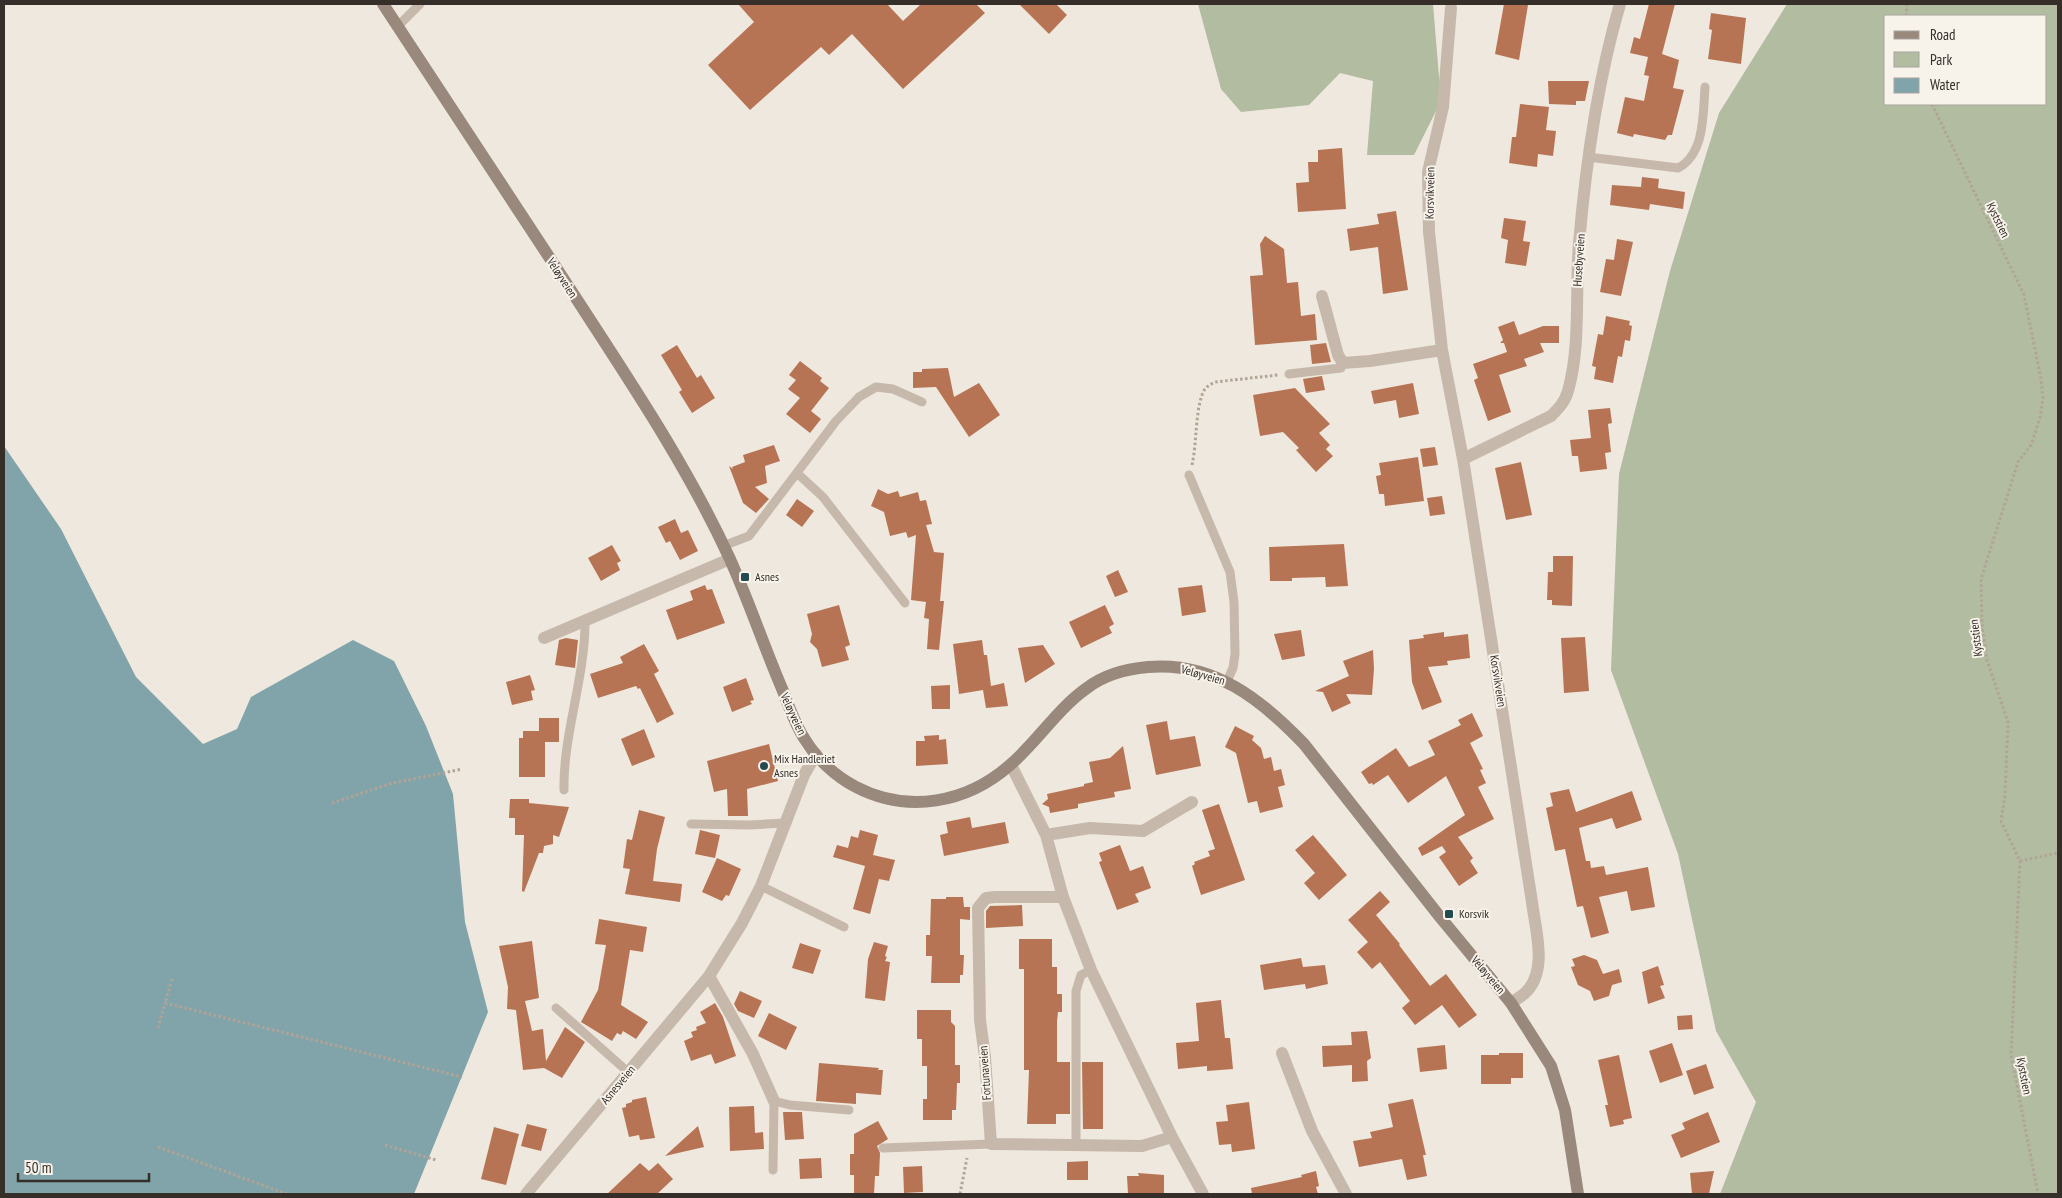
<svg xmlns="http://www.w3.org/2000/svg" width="2062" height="1198" viewBox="0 0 2062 1198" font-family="'PT Sans Narrow',sans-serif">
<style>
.green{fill:#b1bca0;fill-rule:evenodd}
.water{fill:#80a4a9}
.building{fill:#b77454}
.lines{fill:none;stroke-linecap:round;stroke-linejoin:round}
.path{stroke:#b1a496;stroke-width:3;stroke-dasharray:2.5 2.5;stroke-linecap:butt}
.lane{stroke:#c6b9ab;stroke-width:9}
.street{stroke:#c6b9ab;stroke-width:12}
.secondary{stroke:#99897d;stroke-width:12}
.poi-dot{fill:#244b51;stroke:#f7f2ea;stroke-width:2}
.labels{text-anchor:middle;stroke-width:4;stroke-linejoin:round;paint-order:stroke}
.street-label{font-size:12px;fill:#352e29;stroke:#f7f2ea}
.poi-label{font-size:12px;fill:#352e29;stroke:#f7f2ea;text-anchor:start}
</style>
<rect width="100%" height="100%" fill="#efe8de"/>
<path class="green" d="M1198 4H1433L1441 101 1414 155H1367L1373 81 1340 73 1309 105 1241 112 1221 89Z
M1787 4H2058V1194H1720L1756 1102 1716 1031 1678 854 1611 670 1619 474 1670 271 1719 113ZM1886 16H2046V104H1886Z"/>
<path class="water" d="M4 446 61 529 136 677 203 744 237 729 251 697 353 640 394 661 426 726 453 794 465 922 488 1012 414 1194H4Z"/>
<path class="building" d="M738 4H887L903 21 921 4H976L985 13 903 89 852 34 829 55 821 47 750 110 708 65 754 22Z
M1019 4H1056L1067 15 1049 34Z
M1504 4 1528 5 1519 60 1495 54Z
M1649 4H1675L1662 54 1679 60 1673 88 1684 90 1672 135H1668L1665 140 1634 134 1633 137 1617 133 1625 97 1644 101 1649 76 1644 75 1648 57 1630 53 1634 37 1640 39Z
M1711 13 1746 18 1741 64 1708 59 1712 30 1709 29Z
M1548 81H1589L1585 101H1576V105L1549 104Z
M1520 104 1549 107 1546 130 1556 131 1553 156 1538 154 1537 167 1509 163 1512 137H1516Z
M1342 148 1346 209 1298 212 1296 183 1309 182 1308 162H1318V150Z
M1642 177 1659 179 1658 188 1685 192 1683 209 1650 204 1649 210 1610 205 1612 185 1641 187Z
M1396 211 1408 290 1383 294 1378 247 1350 251 1347 229 1379 224 1377 214Z
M1504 218 1526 221 1523 241 1530 242 1526 266 1505 263 1508 240 1501 238Z
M1265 236 1284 249 1287 283 1298 282 1301 316 1315 314 1317 340 1255 345 1250 276 1263 275 1260 244Z
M1617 239 1633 242 1621 296 1600 292 1606 259 1614 260Z
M1606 316 1630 321 1629 325 1632 326 1630 341 1625 340 1622 357 1618 356 1613 383 1594 379 1596 367 1592 366 1598 334 1603 335Z
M1514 321 1519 335 1543 326H1559V343H1540L1544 352 1524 359 1527 366 1499 375 1511 412 1488 421 1474 380 1478 378 1473 364 1507 352 1504 343H1500L1503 340 1498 327Z
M1326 343 1331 362 1312 364 1310 345Z
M677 345 697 378 701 375 715 398 692 413 679 392 682 390 661 355Z
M800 361 822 378 820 381 829 388 811 411 821 419 810 433 786 414 800 398 788 389 796 380 789 375Z
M948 368 954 397 979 383 1000 415 969 437 936 387 913 388V372H922V369Z
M1322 376 1325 390 1306 393 1303 379Z
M1413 383 1419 414 1399 418 1396 400 1374 404 1371 391Z
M1295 388 1330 424 1319 433 1330 445 1326 449 1333 456 1316 472 1296 450 1299 448 1283 432 1260 436 1253 395Z
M1610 408 1612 423 1608 424 1611 452 1605 453 1607 469 1580 472 1578 456H1572L1570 440 1591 438 1588 410Z
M774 445 780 461 765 466 767 483 755 487 769 499 756 513 743 503 729 466 733 469 732 467 745 462 743 455Z
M1435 447 1438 465 1423 467 1420 449Z
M1418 457 1424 501 1385 506 1384 494H1379L1376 476 1381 475 1379 463Z
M1521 462 1532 515 1506 520 1495 468Z
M878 489 888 494 898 491 900 497 918 492 920 501 926 500 932 524 926 525 934 552 944 553 940 601H944L939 650 927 649 929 619 924 618 926 602 911 600 916 535 908 538 906 532 890 536 884 512 871 506Z
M1442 496 1445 514 1430 516 1427 498Z
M797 499 814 511 802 527 786 515Z
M675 519 681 533 688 530 698 551 680 560 670 541 666 543 658 527Z
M1344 544 1348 586 1326 587 1325 577 1292 578V581H1270L1269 547Z
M612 545 621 561 617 563 620 570 601 581 588 558Z
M1553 556H1573L1572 606 1552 605V600H1547L1548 572H1553Z
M1118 570 1128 592 1115 597 1106 576Z
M705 585 707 590 712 589 725 623 677 640 666 610 693 600 690 591Z
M1202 585 1206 612 1182 616 1178 588Z
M839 605 850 645 845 647 849 660 822 667 817 649 810 642 812 634 807 614Z
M1105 605 1114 624 1109 627 1112 633 1081 648 1069 622Z
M1301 630 1305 656 1282 660 1274 634Z
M1444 632V637L1468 634 1470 658 1447 661 1448 665 1428 667 1442 702 1422 710 1412 682 1409 640 1424 638 1423 635Z
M1585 637 1589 691 1564 693 1561 638Z
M566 638 578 640 575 668 555 665 559 640Z
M982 640 984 655H987L991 686 1004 683 1008 706 986 708 983 690 959 694 953 644Z
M644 644 659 671 654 674 674 714 657 723 640 688 638 689 636 686 598 698 590 674 623 663 620 657Z
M1043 645 1055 664 1025 683 1018 648Z
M1373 650 1374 669 1372 695 1346 694 1351 703 1332 712 1323 692 1315 691 1349 676 1343 661Z
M530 675 535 690 531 691 533 700 512 705 506 682Z
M746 678 754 700 750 701 752 704 732 712 723 687Z
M950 685V709H932L931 686Z
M1472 713 1483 736 1470 743 1483 769 1480 770 1486 783 1478 787 1494 819 1458 837 1473 858 1470 861 1478 873 1459 886 1439 857 1446 852 1442 846 1422 856 1418 848 1465 815 1446 776 1408 803 1388 775 1373 785 1372 783 1369 784 1361 772 1396 748 1409 767 1435 755 1428 741 1461 725 1458 720Z
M539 718H559V742H545V777H519V738H523V731H539Z
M1167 721 1170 740 1195 736 1201 766 1156 775 1146 725Z
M1235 726 1254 736 1252 740 1261 748 1264 759 1271 757 1274 771 1281 769 1285 785 1278 787 1283 807 1260 813 1257 801 1248 803 1236 753 1225 747Z
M644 729 655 757 632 766 621 739Z
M939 735V740L946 739 948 764 916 766V741H925L924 736Z
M769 744 778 781 747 789 748 816H728L727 789 714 792 707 761Z
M1123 746 1131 789 1114 792 1115 797 1078 804V808L1050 813 1049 807 1042 804 1048 799 1047 794 1084 786V784L1093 782 1089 762 1110 758Z
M1569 789 1576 812 1632 791 1642 820 1616 829 1612 818 1579 828 1586 861H1590L1591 868 1604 866 1606 875 1648 867 1655 907 1631 911 1627 891 1599 897 1609 933 1591 938 1583 906 1577 907 1565 849 1555 851 1546 808 1553 806 1550 793Z
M510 799H529V803L569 807 559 837 553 835V844L544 846 543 853H539L524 892 522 891 524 835H515V818H509Z
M1219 804 1245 880 1201 895 1192 866 1195 864 1194 862 1210 856 1208 851 1215 849 1202 810Z
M639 810 665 817 657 849 653 881 682 884 680 902 625 894 630 869 623 868 627 839 632 840Z
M970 817 972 828 1005 822 1009 843 944 856 940 835 948 833 946 822Z
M700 830 720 835 715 858 695 854Z
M860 830 878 835 873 855 895 860 889 881 879 879 870 914 853 909 865 866 833 857 837 845 848 848 851 836 858 838Z
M1313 835 1347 875 1319 900 1304 883 1315 873 1295 850Z
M1120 845 1130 871 1143 866 1151 888 1135 894 1139 902 1117 910 1099 862 1102 861 1099 853Z
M717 858 741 869 729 896 726 895 722 901 702 892Z
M1380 891 1390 902 1376 915 1400 944 1399 945 1430 986 1446 974 1477 1015 1459 1028 1442 1005 1415 1025 1402 1008 1410 1001 1380 962 1372 969 1357 952 1368 942 1348 920Z
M946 897H963L964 907H970V920L960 919V955H964L963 975H960V983H931L932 956H926V935H930L931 899H946Z
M1022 905 1023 926 986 928V911L990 906Z
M599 919 647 927 643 952 630 950 621 1005 648 1022 636 1039 623 1031 621 1035 617 1033 612 1041 581 1022 598 990 606 945 595 944Z
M1019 939H1052V967H1057V994H1062V1012H1058L1057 1022V1062H1070V1114H1056V1124H1027L1029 1070H1024V969H1019Z
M532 941 539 998 525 1001 532 1031 543 1029 546 1061 565 1027 585 1042 562 1078 544 1068 523 1070 516 1010 507 1009 508 987 499 946Z
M874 942 888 946 885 956 887 957 885 961 890 962 885 1001 865 998 868 959Z
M800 943 821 950 813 974 792 968Z
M1584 955 1597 960 1603 974 1619 969 1622 982 1612 985 1609 996 1594 1001 1590 991 1578 985 1571 967 1575 966 1572 959Z
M1301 958 1303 967 1325 965 1328 984 1306 989 1305 984 1264 990 1260 965Z
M1658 966 1664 985 1660 986 1665 998 1648 1004 1642 972Z
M740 991 762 1001 754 1018 738 1011 734 1004Z
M1221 1000 1225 1038H1230L1233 1069 1207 1071V1066L1178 1069 1176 1043 1199 1041 1196 1003Z
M715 1003 723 1017 736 1056 715 1064 711 1054 691 1061 684 1041 693 1037 691 1032 697 1030 696 1027 706 1023 700 1012Z
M917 1010H951V1022L955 1026V1065H960V1083H957L956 1110H952V1120H923V1099H927V1066H922V1039H917Z
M769 1013 797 1027 786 1050 758 1036Z
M1692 1015 1693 1029 1678 1030 1677 1016Z
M1367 1031 1371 1058 1367 1061 1368 1081 1352 1082V1065L1323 1067 1322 1046 1352 1045 1351 1032Z
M1672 1043 1683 1075 1660 1083 1649 1051Z
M1445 1045 1447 1069 1420 1072 1417 1048Z
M1499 1053H1523V1078H1511V1084H1481V1055H1499Z
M1619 1055 1632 1118 1623 1120 1624 1124 1610 1127 1605 1105H1608L1598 1060Z
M1082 1062H1103V1129H1083Z
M819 1063 879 1068 878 1070H883L881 1095 856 1093V1104L816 1101Z
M1706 1064 1714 1088 1694 1095 1686 1071Z
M646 1097 655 1138 640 1140 639 1135 629 1137 622 1108 626 1107V1104L632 1102V1100Z
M1413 1099 1426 1155H1423L1427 1176 1407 1180 1402 1159 1359 1167 1353 1141 1372 1138 1370 1132 1393 1127 1388 1104Z
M1249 1102 1255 1149 1232 1152 1231 1144 1219 1145 1216 1122 1228 1121 1226 1105Z
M754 1106 755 1133 763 1132 764 1149 730 1151 729 1107Z
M783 1112H802L804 1139 785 1140Z
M1708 1112 1720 1142 1681 1158 1671 1135 1685 1129 1682 1123Z
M878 1121 888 1139 877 1146 880 1153 879 1176H875L874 1194H854V1175H850V1154H854V1134Z
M527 1124 547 1129 541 1151 521 1146Z
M698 1126 704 1147 665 1156Z
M494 1127 519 1134 506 1185 481 1179Z
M821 1158 822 1178 800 1179 799 1159Z
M1088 1161V1180H1067V1162Z
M640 1163 649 1171 658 1163 673 1179 657 1194H607Z
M922 1166 923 1192 904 1193 903 1167Z
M1316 1171 1319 1186 1316 1187 1318 1194H1252L1251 1188 1302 1177 1301 1175Z
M1714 1171 1709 1194H1692L1690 1173Z
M1138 1173 1164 1175V1194H1128L1127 1176H1139Z"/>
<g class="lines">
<path class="path" d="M1906 16 1907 4
M1932 104 2024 295 2041 379 2043 398 2040 418 2031 445 2018 462 1981 579 1982 625 1987 660 2008 722 2005 795 2001 821 2020 861 2011 1055 2038 1194
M1192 465C1197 442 1195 416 1202 395 1204 388 1209 385 1215 382L1278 375
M332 803 389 784 462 769
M2020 861 2058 853
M172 979 165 1003 462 1077
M158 1028 165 1003
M385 1145 436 1160
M158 1147 287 1194
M35 1194H36
M960 1194 967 1158"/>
<path class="lane" d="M398 26 420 4
M1588 157 1678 168C1705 154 1703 114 1705 87
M1289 374 1341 368 1343 363
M798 474 823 497 905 603
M1189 475 1230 572 1234 602 1235 654 1233 668 1227 681
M723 546 749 536 836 421 859 397 876 387 893 389 922 402
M564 790C563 734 585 679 585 622
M691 824 750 825 785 823
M761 886 844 927
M556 1008 628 1072
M1076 1145V991L1081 975 1091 970
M883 1148 991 1144
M773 1170 774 1101 790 1105 849 1110"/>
<path class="street" d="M1451 8 1443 107 1428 172 1429 232 1442 350 1463 459 1532 902C1535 928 1548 969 1527 991 1523 996 1516 999 1511 1003
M1322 296 1338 355 1343 363 1370 361 1442 350
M1463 459 1551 416C1558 409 1565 402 1568 391 1581 346 1575 290 1579 243 1586 162 1597 82 1620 4
M544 638 730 559
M1011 765 1046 835 1063 897 1091 970 1172 1137 1203 1194
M1046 835 1090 828 1143 831 1192 802
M1063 897H995L986 898 978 908 980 1020 985 1057 991 1144 1142 1146 1172 1137
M709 976 753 1054 774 1101
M1282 1053 1312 1131 1346 1194
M526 1194 709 976 742 923 761 886 804 775 816 754"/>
<path class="secondary" d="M383 4C447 101 510 198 574 295 629 380 686 464 729 557 749 601 764 647 783 691 789 707 795 724 804 738 816 758 835 776 856 787 908 814 967 803 1010 765 1038 741 1057 709 1087 688 1105 674 1126 669 1148 667 1213 661 1261 699 1304 744L1440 917 1511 1003 1551 1066 1565 1110 1578 1194"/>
</g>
<g class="poi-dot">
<rect x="740" y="572" width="10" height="10" rx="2.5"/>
<circle cx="764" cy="766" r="5"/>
<rect x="1444" y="909" width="10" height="10" rx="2.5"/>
</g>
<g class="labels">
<g class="street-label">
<text transform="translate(1430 193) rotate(-89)" y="4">Korsvikveien</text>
<text transform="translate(1998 220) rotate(64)" y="4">Kyststien</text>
<text transform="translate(1579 260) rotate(-86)" y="4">Husebyveien</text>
<text transform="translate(562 278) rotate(57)" y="4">Veløyveien</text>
<text transform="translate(1976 638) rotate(-97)" y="4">Kyststien</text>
<text transform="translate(1203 675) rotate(16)" y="4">Veløyveien</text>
<text transform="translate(1498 681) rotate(81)" y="4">Korsvikveien</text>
<text transform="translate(793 714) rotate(65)" y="4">Veløyveien</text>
<text transform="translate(1488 975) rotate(50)" y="4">Veløyveien</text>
<text transform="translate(985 1073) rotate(-94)" y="4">Fortunaveien</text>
<text transform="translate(2024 1076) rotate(79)" y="4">Kyststien</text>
<text transform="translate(618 1085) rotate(-50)" y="4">Asnesveien</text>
</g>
<g class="poi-label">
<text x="755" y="581">Asnes</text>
<text x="774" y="763">Mix Handleriet<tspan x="774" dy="14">Asnes</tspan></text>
<text x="1459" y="918">Korsvik</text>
</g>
</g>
<rect width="2062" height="1198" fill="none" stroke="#352e29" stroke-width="10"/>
<rect x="1884" y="15" width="162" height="90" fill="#f7f2ea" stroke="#a9a49d"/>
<rect x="1894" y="31" width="25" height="8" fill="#99897d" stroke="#a9a49d"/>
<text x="1930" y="40" font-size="15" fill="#352e29">Road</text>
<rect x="1894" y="52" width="25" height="15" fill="#b1bca0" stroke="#a9a49d"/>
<text x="1930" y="65" font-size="15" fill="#352e29">Park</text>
<rect x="1894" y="78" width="25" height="15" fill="#80a4a9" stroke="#a9a49d"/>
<text x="1930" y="90" font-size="15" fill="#352e29">Water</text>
<path d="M18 1173v8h131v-8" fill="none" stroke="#352e29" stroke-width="2.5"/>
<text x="25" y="1173" font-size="15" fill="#352e29" stroke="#f7f2ea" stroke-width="4" paint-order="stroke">50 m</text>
</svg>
